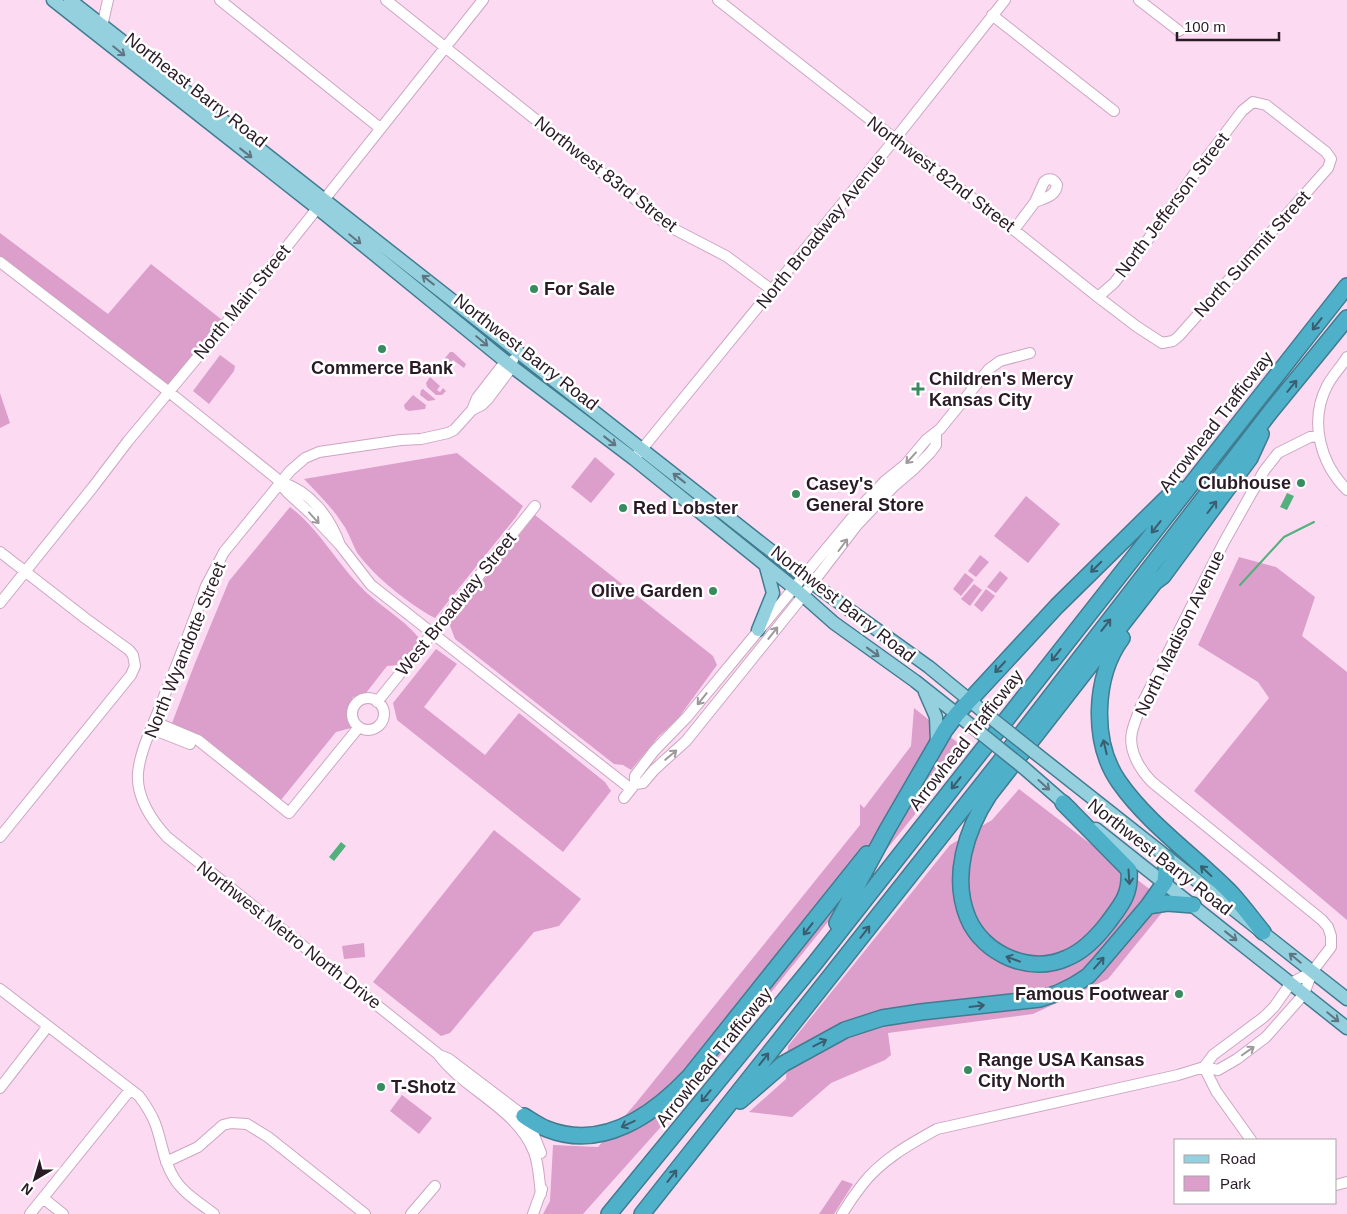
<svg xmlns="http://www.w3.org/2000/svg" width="1347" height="1214" viewBox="0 0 1347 1214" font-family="Helvetica,sans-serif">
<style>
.green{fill:#dc9ecb}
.water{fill:#51b07b}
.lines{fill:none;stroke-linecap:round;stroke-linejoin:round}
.stream{stroke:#51b07b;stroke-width:2}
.minor-casing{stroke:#cca5c1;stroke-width:12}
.major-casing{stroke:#417c90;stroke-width:15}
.highway-casing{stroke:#417c90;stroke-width:18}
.minor{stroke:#fff;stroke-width:10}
.major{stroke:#95d0df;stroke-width:12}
.highway{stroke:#4eb0c9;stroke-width:15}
.major-bridge-casing{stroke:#417c90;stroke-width:15;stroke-linecap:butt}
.major-bridge{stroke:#95d0df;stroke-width:12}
.oneway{stroke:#5f7582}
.oneway2{stroke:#3a5e6f}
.oneway3{stroke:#9f989d}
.poi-dot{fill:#378b5e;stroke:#fff;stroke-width:2}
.labels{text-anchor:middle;stroke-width:5;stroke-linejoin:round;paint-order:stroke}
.street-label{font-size:18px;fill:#291a25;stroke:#fff}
.poi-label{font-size:18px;font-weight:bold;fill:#291a25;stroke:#fff;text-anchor:start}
</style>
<rect width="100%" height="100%" fill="#fcdbf2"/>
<path class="green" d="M0 233 108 314 151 264 226 323 169 392 0 261Z
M450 352H453L466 364 464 368 453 360 441 377 434 371Z
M220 355 235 366 234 371 209 404 193 391Z
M430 377 440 386 437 390 440 392 443 388 446 391 442 395H436L427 387 426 383Z
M423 389 435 399V400L428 401 420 395 421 390Z
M0 393 10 423 0 428Z
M413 395 426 405 425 409 409 411 405 409 404 405Z
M457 453 523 506 516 517 435 618C410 605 375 577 358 554 352 544 349 532 342 523 332 507 317 493 304 479Z
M595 457 615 474 591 503 571 487Z
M1026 496 1060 524 1028 563 994 536Z
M290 507C318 528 335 560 359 585 377 605 402 617 420 639L400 665 387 666 366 693 353 697 347 712 351 728 336 732 281 800 204 739 172 723 195 663 229 581Z
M535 515 713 656 717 665 677 720 659 736 631 770 623 765 614 764 455 639 449 623Z
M980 555 989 562 976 577 968 571Z
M1239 557 1276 567 1315 597 1302 636 1347 672V920L1194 791 1269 698 1258 682 1198 645Z
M1000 571 1008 578 996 593 987 587Z
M965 573 974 580 961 596 953 589Z
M974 584 982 590 970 606 961 599Z
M986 589 995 596 982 612 974 605Z
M436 649 457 664 424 707 485 755 519 713 605 782 611 791 563 852 397 720 393 703Z
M914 708 967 750 676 1110 583 1214H543L550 1201 553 1145 598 1147 636 1103 860 825V804L864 808 911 746Z
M1019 789 1169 904 1108 979 1033 1014 888 1033 891 1055 885 1060 831 1083 792 1117 749 1112 786 1079 788 1046 950 845 992 820Z
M494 830 581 899 559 926 534 932 450 1033 441 1036 373 982Z
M364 943 365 957 344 959 342 946Z
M402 1095 432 1118 419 1134 390 1111Z
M842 1180 853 1184 834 1214H819Z"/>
<path class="water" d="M1287 493 1294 496 1287 510 1280 507Z
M341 842 346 846 334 861 329 857Z"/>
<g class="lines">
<path class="stream" d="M1240 585 1284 537 1314 522"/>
<g class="minor-casing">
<path id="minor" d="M220 0 380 128
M386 0 670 227 726 256 772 290
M718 0 895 139 1014 230 1098 297 1136 326 1162 343 1173 341 1179 336 1328 168 1331 159 1326 152 1266 105 1253 102 1242 111 1195 173 1147 241 1114 283 1098 297
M1139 0 1179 31
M992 15 1114 111
M101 31 108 0
M1014 230 1035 202 1044 182C1049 177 1054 179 1057 185 1056 196 1045 198 1035 202
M0 262 169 392 276 478 287 492 311 514 340 545C330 517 310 491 281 482
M1347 357C1341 367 1332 376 1327 386 1309 421 1320 463 1347 490
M510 365 501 367 477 398 472 410 454 430 448 433 421 439 401 440 319 452 305 458 290 471 224 552 206 586C192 626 177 665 161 704 153 726 140 750 138 773 136 797 152 821 167 837L438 1054C465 1091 517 1108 534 1152 539 1165 539 1180 541 1194
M472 410 482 405 488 399 509 371 510 365 513 360
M638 454 895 139 1005 0
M340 545 371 585 631 789
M0 552 85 618 129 650 133 655 135 666 131 675 0 837
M0 603 93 487 128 441 226 323 483 0
M352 714a16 16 0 1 1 32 0a16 16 0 1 1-32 0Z
M377 702 535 506
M155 722 198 740 289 813 359 727
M152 729 190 744
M635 784 643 783 654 770 686 741 798 602 857 525 893 487 913 470 930 453 936 445V433
M624 798 635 784V776L654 751 687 717 865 502 885 481 905 465 926 440 940 429 989 369 1000 361 1030 353
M0 989 139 1096C145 1104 151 1113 155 1123 162 1141 163 1161 174 1178 183 1193 200 1203 214 1214
M439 1055 449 1059 524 1116 534 1135 541 1153
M1204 1067 1213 1055 1264 1017 1274 1007 1291 983 1312 972
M1204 1067 1216 1091 1251 1140
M0 1088 48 1026
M166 1162 198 1147 223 1125 231 1123 247 1124 268 1137 365 1214
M1336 1185 1347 1182
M43 1198 63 1214
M30 1214 130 1090
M411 1214 435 1186
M533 1214 542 1189
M842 1214C848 1204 855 1194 862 1185 881 1160 910 1144 937 1129L1178 1075 1204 1067 1218 1070 1237 1059 1266 1037 1304 994 1312 972 1331 947V936L1328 927 1322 920 1152 782C1140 770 1128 750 1132 732 1134 723 1138 714 1141 706L1224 542 1264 471 1278 453 1310 437 1319 436"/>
</g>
<g class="major-casing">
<path id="major" d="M53 0 326 215 510 365 634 459 799 592 834 623 915 681 973 727
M70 0 812 583 929 667 985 713
M758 630 773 593 766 567
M925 692 936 717 937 743
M1034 752 1347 999
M1024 768 1071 809
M1096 829 1347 1028"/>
</g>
<g class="highway-casing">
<path id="highway" d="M1122 638C1094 676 1091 742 1119 782 1149 825 1195 856 1232 894 1243 906 1253 920 1263 932
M1063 803 1129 870C1131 895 1121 905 1107 924 1096 938 1084 951 1067 958 1030 975 983 954 968 918 951 877 966 830 989 795L1155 582 1163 576 1250 458 1261 434
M1148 906 1167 903 1193 905
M837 923 887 830 945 730 957 714 1057 606 1177 488
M740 1101 783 1064 845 1030 882 1018 921 1012 1040 999 1058 993 1074 985 1088 976 1098 965 1148 906 1165 882 1167 858
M524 1116C532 1121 539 1126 547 1129 602 1151 653 1115 689 1077L867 854
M609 1214 815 963 1347 286
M642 1214 999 763 1271 411 1347 318"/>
</g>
<use href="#minor" class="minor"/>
<use href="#major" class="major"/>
<use href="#highway" class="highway"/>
<g class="major-bridge-casing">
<path id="major-bridge" d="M985 713 1034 752
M973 727 1024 768"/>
</g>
<use href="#major-bridge" class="major-bridge"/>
</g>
<defs><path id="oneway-shaft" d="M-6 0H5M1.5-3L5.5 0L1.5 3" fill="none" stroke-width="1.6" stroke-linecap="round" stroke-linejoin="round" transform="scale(1.25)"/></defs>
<g class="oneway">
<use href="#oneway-shaft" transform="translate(119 51) rotate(39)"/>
<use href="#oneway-shaft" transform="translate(246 153) rotate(38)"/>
<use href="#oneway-shaft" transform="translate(355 239) rotate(39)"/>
<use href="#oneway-shaft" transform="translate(428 280) rotate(-142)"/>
<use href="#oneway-shaft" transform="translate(482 341) rotate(40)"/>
<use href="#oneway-shaft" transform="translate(610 441) rotate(38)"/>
<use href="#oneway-shaft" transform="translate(679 478) rotate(-142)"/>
<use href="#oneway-shaft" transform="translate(873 652) rotate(36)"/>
<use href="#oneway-shaft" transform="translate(1044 785) rotate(42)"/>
<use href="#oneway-shaft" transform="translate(1231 936) rotate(38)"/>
<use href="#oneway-shaft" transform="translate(1295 958) rotate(-141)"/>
<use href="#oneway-shaft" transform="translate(1333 1017) rotate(39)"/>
</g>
<g class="oneway2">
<use href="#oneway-shaft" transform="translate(1317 324) rotate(128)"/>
<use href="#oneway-shaft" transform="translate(1292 386) rotate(-51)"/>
<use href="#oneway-shaft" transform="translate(1212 507) rotate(-53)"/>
<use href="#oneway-shaft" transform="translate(1156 527) rotate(128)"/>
<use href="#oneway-shaft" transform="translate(1096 567) rotate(135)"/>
<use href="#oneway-shaft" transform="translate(1106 625) rotate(-52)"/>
<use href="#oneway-shaft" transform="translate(1056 655) rotate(128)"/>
<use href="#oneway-shaft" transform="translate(1000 667) rotate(133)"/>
<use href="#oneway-shaft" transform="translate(1105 747) rotate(-103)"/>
<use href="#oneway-shaft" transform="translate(956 783) rotate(128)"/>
<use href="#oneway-shaft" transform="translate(1206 871) rotate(-137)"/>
<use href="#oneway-shaft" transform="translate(1129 877) rotate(86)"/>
<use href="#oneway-shaft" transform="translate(808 929) rotate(128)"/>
<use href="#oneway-shaft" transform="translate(865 932) rotate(-52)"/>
<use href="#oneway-shaft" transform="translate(1013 959) rotate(-160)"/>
<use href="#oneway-shaft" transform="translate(1099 963) rotate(-49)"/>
<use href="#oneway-shaft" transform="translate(977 1006) rotate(-7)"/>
<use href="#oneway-shaft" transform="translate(820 1043) rotate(-27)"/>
<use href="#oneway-shaft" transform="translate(764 1059) rotate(-52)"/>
<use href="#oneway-shaft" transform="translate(706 1096) rotate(129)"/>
<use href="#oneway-shaft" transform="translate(628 1124) rotate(155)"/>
<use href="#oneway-shaft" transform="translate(672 1176) rotate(-52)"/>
</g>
<g class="oneway3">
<use href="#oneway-shaft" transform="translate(911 458) rotate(132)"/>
<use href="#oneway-shaft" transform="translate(314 518) rotate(48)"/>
<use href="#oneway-shaft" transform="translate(843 545) rotate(-53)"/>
<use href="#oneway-shaft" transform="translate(773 633) rotate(-52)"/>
<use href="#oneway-shaft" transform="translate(702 699) rotate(129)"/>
<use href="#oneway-shaft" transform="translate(671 755) rotate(-40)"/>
<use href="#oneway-shaft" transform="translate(1248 1051) rotate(-35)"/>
</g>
<g class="poi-dot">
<circle cx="534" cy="289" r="5"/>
<circle cx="382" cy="349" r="5"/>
<path d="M915.5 381.5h5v5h5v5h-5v5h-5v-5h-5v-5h5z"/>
<circle cx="1301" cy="483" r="5"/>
<circle cx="796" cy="494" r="5"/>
<circle cx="623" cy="508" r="5"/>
<circle cx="713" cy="591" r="5"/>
<circle cx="1179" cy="994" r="5"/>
<circle cx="968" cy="1070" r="5"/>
<circle cx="381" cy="1087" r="5"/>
</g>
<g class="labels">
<g class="street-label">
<text transform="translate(196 90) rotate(38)" y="6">Northeast Barry Road</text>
<text transform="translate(606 174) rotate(38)" y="6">Northwest 83rd Street</text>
<text transform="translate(941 174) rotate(37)" y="6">Northwest 82nd Street</text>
<text transform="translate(1172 205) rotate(-53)" y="6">North Jefferson Street</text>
<text transform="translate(821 231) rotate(-51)" y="6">North Broadway Avenue</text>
<text transform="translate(1252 254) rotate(-48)" y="6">North Summit Street</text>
<text transform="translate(242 302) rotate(-51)" y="6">North Main Street</text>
<text transform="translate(526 352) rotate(38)" y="6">Northwest Barry Road</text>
<text transform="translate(1216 422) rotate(-52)" y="6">Arrowhead Trafficway</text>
<text transform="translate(456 604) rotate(-51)" y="6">West Broadway Street</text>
<text transform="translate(843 604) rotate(38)" y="6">Northwest Barry Road</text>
<text transform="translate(1180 633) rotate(-64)" y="6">North Madison Avenue</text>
<text transform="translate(185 650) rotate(-68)" y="6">North Wyandotte Street</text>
<text transform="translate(966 740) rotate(-52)" y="6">Arrowhead Trafficway</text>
<text transform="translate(1160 857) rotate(38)" y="6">Northwest Barry Road</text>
<text transform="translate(289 935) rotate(38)" y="6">Northwest Metro North Drive</text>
<text transform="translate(714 1057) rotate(-51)" y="6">Arrowhead Trafficway</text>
</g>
<g class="poi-label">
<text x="544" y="295">For Sale</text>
<text x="382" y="374" text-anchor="middle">Commerce Bank</text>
<text x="929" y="385">Children's Mercy<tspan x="929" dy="21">Kansas City</tspan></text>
<text x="1291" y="489" text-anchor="end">Clubhouse</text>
<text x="806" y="490">Casey's<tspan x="806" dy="21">General Store</tspan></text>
<text x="633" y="514">Red Lobster</text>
<text x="703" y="597" text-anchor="end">Olive Garden</text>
<text x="1169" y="1000" text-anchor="end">Famous Footwear</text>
<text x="978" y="1066">Range USA Kansas<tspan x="978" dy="21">City North</tspan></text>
<text x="391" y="1093">T-Shotz</text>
</g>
</g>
<rect x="1174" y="1139" width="162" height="65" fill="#ffffff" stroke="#a9a3a8"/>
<rect x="1184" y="1155" width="25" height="8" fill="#95d0df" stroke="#a9a3a8"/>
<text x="1220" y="1164" font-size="15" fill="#291a25">Road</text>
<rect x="1184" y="1176" width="25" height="15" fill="#dc9ecb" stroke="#a9a3a8"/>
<text x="1220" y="1189" font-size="15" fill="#291a25">Park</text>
<g transform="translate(35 1179) rotate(218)" stroke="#ffffff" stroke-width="4" paint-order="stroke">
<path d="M0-4L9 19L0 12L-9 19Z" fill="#291a25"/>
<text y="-8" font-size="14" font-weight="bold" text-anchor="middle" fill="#291a25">N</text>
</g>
<path d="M1177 32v8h102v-8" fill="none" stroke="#291a25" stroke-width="2.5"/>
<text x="1184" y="32" font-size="15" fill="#291a25" stroke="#ffffff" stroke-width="4" paint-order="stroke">100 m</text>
</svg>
